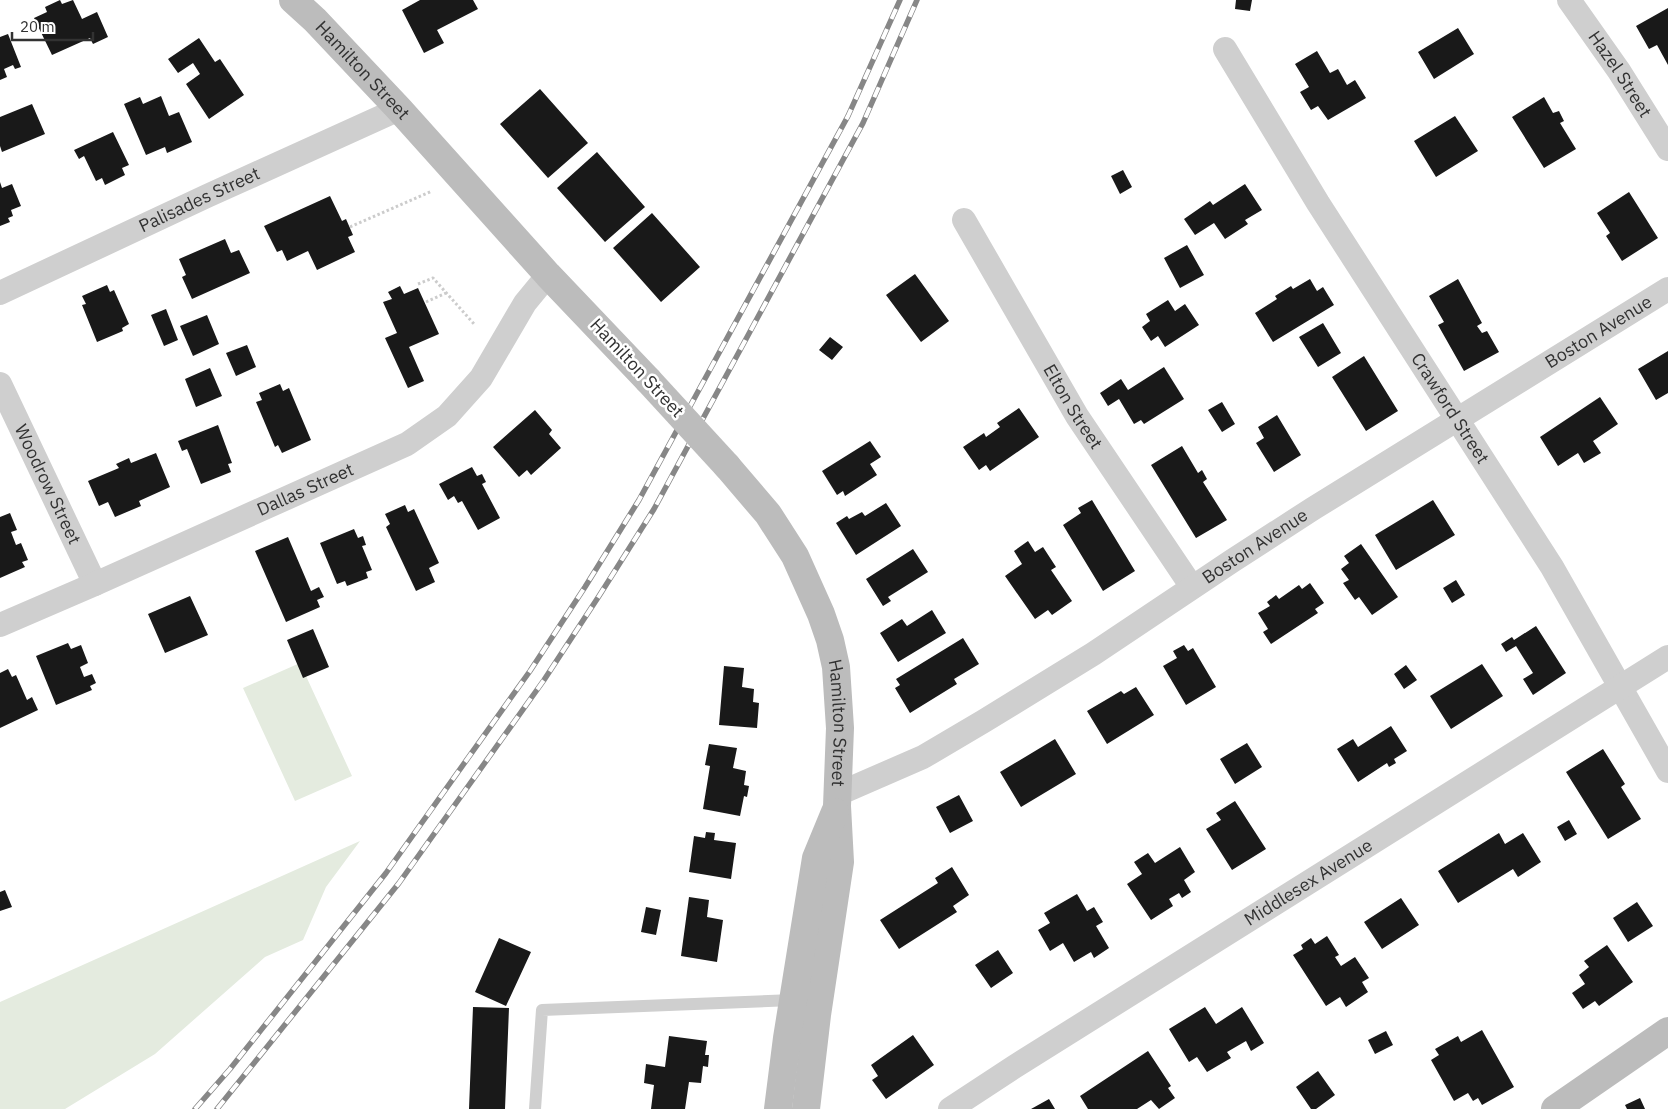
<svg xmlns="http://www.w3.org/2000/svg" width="1668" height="1109" viewBox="0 0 1668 1109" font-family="'IBM Plex Sans',sans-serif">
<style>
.green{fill:#e4ebdf}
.building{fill:#191919}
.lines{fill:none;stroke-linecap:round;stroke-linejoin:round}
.path{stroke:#ccc;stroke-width:3;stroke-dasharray:2.5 2.5;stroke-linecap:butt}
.lane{stroke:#cfcfcf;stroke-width:12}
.street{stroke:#cfcfcf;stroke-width:24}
.secondary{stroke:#bcbcbc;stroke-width:28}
.rail-casing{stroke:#878787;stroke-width:5.5}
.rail{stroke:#fff;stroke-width:4;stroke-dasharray:11;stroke-linecap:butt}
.secondary-bridge{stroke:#bcbcbc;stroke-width:28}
.labels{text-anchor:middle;stroke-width:5;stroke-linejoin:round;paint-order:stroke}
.street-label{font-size:18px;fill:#323232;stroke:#fff}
</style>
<rect width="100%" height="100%" fill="#fff"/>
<path class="green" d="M300 663 352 776 295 801 243 688Z
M360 841 326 887 303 940 265 957 155 1054 65 1109H0V1002Z"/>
<path class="building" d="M60 0 62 4 73 0 82 19 97 12 108 37 93 44 90 38 52 55 34 18 47 12 45 7Z
M420 0H473L478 9 437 30 444 43 424 53 402 10Z
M1236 0H1252L1250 11 1235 9Z
M1668 8V65L1657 45 1649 49 1636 26Z
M1458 28 1474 54 1434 79 1418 52Z
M8 34 21 67 15 69 13 65 4 69 7 77 0 80V37Z
M199 38 215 62 220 59 244 95 209 119 186 84 200 74 193 63 178 73 168 59Z
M1317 51 1330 73 1338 69 1347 85 1355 80 1366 98 1328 120 1318 106 1311 110 1300 92 1309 87 1295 64Z
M540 89 588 143 548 178 500 124Z
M161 96 169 116 179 112 192 142 167 153 165 147 146 155 124 104 140 97 143 104Z
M1544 97 1553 113 1559 111 1564 121 1560 123 1576 149 1544 168 1512 117Z
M32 104 45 134 2 152 0 146V117Z
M1455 116 1478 151 1436 177 1414 141Z
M113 132 129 165 122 168 125 175 105 185 102 178 96 181 84 156 79 159 74 150Z
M597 152 645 207 605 242 557 188Z
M1123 170 1132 187 1120 194 1111 176Z
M0 182 2 188 12 184 21 206 11 210 13 216 8 218 10 222 0 226Z
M1245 184 1262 210 1245 220 1248 224 1225 239 1214 223 1195 235 1184 219 1210 201 1213 205Z
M1629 192 1658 238 1622 261 1606 236 1610 233 1597 213Z
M330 196 342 221 346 219 353 235 348 237 355 252 317 270 308 251 287 261 282 250 277 252 264 226Z
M652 213 700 267 661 302 613 248Z
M225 239 231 253 239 250 250 273 192 299 182 277 186 275 179 259Z
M1187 245 1204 275 1180 288 1164 258Z
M915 274 949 321 921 342 886 295Z
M1310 279 1317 291 1323 287 1334 305 1273 342 1255 313 1277 299 1275 296 1291 286 1293 289Z
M1458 279 1482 323 1477 326 1482 333 1487 331 1499 352 1464 371 1438 325 1444 322 1429 296Z
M107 285 110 292 114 290 129 324 122 328 123 331 97 342 82 305 86 304 82 296Z
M400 286 404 294 418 288 439 334 409 347 424 381 408 388 385 338 397 333 383 302 392 299 388 292Z
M1168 300 1175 311 1185 304 1199 325 1165 347 1158 336 1151 341 1142 327 1150 321 1146 314Z
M166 309 178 340 164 346 151 315Z
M207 315 219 344 193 356 180 326Z
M1323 323 1341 353 1318 367 1299 337Z
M830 337 843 347 832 360 819 350Z
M247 345 256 367 236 376 226 353Z
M1668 351V393L1656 400 1638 369Z
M1364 356 1398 411 1366 431 1332 377Z
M1164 367 1184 399 1144 424 1141 420 1134 424 1119 399 1108 406 1100 393 1121 379 1128 390Z
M210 368 222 396 196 407 185 379Z
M280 384 283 391 289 388 311 440 282 453 278 445 275 447 256 402 262 400 259 393Z
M1600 397 1618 424 1593 441 1601 453 1584 463 1578 453 1558 466 1540 437Z
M1222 402 1235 424 1222 432 1208 410Z
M1019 408 1039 437 990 471 986 465 979 470 963 447 984 433 986 437 1000 427 997 423Z
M535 410 552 430 549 434 561 448 531 475 527 470 519 477 493 447Z
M1277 415 1301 455 1274 472 1256 443 1264 438 1258 427Z
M218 425 232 463 228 464 231 472 201 484 187 449 182 451 178 441Z
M870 441 881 457 870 464 877 475 845 496 843 491 837 495 822 471Z
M1182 446 1198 473 1202 470 1207 479 1203 482 1227 520 1196 538 1151 465Z
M156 453 170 487 139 501 141 506 115 517 108 502 99 506 88 481 119 468 116 464 129 458 131 463Z
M472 467 477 476 482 474 486 482 482 484 500 518 478 530 462 501 458 503 454 496 448 500 439 484Z
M1092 500 1135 571 1103 591 1063 525 1081 513 1078 508Z
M1433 500 1455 535 1396 570 1375 535Z
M886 503 901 526 856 555 836 523 847 516 849 519 862 512 865 516Z
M405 505 408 512 414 509 439 563 429 568 435 582 416 591 386 527 390 524 385 514Z
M10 513 17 530 11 532 16 545 21 543 28 560 22 562 25 567 0 578V517Z
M354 529 358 538 363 536 366 545 362 546 372 570 366 572 368 578 347 586 345 581 337 584 320 543Z
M288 537 311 591 319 587 324 597 317 600 320 607 286 622 255 551Z
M1028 541 1035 552 1043 547 1056 567 1051 570 1072 601 1052 615 1048 610 1035 619 1005 576 1022 564 1014 551Z
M1361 544 1398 597 1372 615 1359 597 1355 600 1343 583 1349 580 1341 569 1349 563 1344 556Z
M913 549 928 572 888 597 891 601 883 606 866 579Z
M1456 580 1465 595 1452 603 1443 588Z
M1310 583 1324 603 1315 609 1318 613 1271 644 1263 632 1268 629 1258 613 1270 606 1267 602 1276 595 1279 599 1299 585 1302 589Z
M190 596 208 635 165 653 148 614Z
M932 610 946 633 898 662 880 633 902 619 907 626Z
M1536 626 1566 673 1533 695 1523 679 1533 673 1516 646 1506 652 1501 644 1512 637 1514 640Z
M313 629 329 667 303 678 287 640Z
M963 638 979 664 954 679 957 684 910 713 895 688 900 685 896 679Z
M68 643 71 649 81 645 88 663 80 667 84 677 92 674 96 683 90 686 92 690 56 705 36 656Z
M1184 645 1188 651 1193 648 1216 687 1186 705 1163 666 1177 658 1173 651Z
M1482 664 1503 696 1451 729 1430 696Z
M1406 665 1417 680 1404 689 1394 674Z
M724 666 744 668 742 687 754 689 753 702 759 703 757 728 719 725Z
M8 669 12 677 16 675 27 700 32 697 38 710 0 728V673Z
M1136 687 1154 715 1107 744 1087 711 1121 691 1124 694Z
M1391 726 1407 751 1394 759 1396 763 1389 767 1387 763 1358 782 1337 749 1353 739 1358 747Z
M1055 739 1076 774 1021 807 1000 772Z
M1247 743 1262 767 1235 784 1220 759Z
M709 744 737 748 733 768 746 771 744 785 749 786 747 797 744 796 740 816 703 809 710 766 705 765Z
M1603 749 1625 784 1621 787 1641 819 1608 839 1566 772Z
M959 795 973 821 950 833 936 807Z
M1235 801 1266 849 1232 870 1206 829 1221 820 1216 813Z
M1569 820 1577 834 1565 841 1557 827Z
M706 832 715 833 714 840 736 843 731 879 689 872 694 836 705 838Z
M1499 833 1505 844 1523 833 1541 862 1518 877 1513 869 1458 903 1438 871Z
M1180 847 1195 872 1184 880 1191 892 1182 898 1179 893 1169 899 1173 906 1151 920 1127 884 1142 874 1134 862 1148 853 1155 863Z
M952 867 969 895 953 906 957 912 899 949 880 920 938 883 935 878Z
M5 890 12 907 0 911V892Z
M1077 894 1087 911 1094 907 1103 922 1096 926 1109 948 1094 958 1091 952 1074 962 1063 943 1050 951 1038 930 1050 923 1044 913Z
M689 897 709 900 707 917 723 920 717 962 681 956Z
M1401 898 1419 925 1382 949 1364 922Z
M1637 902 1653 926 1628 942 1613 918Z
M646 907 661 910 656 935 641 932Z
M1327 936 1339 955 1335 957 1341 966 1355 957 1369 978 1362 982 1368 992 1346 1007 1340 997 1326 1006 1293 955 1303 949 1301 945 1311 938 1315 944Z
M499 938 531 952 506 1006 475 992Z
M1607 945 1633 982 1599 1006 1595 1001 1583 1009 1572 993 1585 984 1579 975 1589 967 1584 961Z
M998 950 1013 973 991 988 975 965Z
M473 1007 509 1008 505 1109H469Z
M1205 1007 1216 1024 1242 1007 1264 1043 1251 1051 1246 1041 1227 1052 1231 1058 1207 1072 1197 1057 1189 1062 1169 1029Z
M1482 1030 1514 1087 1482 1105 1478 1098 1473 1101 1468 1093 1454 1101 1431 1060 1439 1055 1435 1049 1458 1036 1461 1042Z
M1386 1031 1393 1045 1375 1054 1368 1040Z
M913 1035 934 1065 886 1099 872 1080 878 1076 871 1065Z
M669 1036 707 1041 705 1055H709L708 1067 703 1066 701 1083 689 1082 685 1109H651L654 1085 644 1083 646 1064 665 1067Z
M1148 1051 1171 1086 1168 1088 1175 1098 1159 1109 1151 1100 1137 1109H1088L1080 1096Z
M1318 1071 1335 1095 1316 1109H1311L1296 1087Z
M1640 1098 1645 1109H1627L1625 1105Z
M1049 1099 1055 1109H1031Z"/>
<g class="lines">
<path class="path" d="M350 227 432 191
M418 284 433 278 475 325
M426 302 446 293"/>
<path class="lane" d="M535 1109 542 1010 793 1000"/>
<g class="street">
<path id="s1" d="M1569 0 1619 71 1668 149"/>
<path id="s2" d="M1225 49 1318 203 1552 567 1668 771"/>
<path id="s3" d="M964 220 1077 416 1192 587"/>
<path id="s4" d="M0 293 207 196 399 109"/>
<path id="s5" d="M0 384 95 584"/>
<path id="s6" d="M0 625 95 584 407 444 447 416 481 378 525 303 548 275"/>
<path id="s7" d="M838 794 923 757 984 721 1093 654 1232 561 1314 508 1668 289"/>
<path id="s8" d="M950 1109 1014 1067 1668 657"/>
</g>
<g class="secondary">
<path id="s9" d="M293 0 315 20 399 109 548 275 648 380"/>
<path id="s10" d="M727 466 768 514 795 556 821 614 830 640 836 667 840 728 837 806 840 862 817 1015 806 1109"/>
<path d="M778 1109 787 1038 816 858 835 812"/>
<path d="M1555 1109 1668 1031"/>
</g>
<g class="rail-casing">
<path id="rail" d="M195 1109 230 1069 386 873 530 671 585 587 639 500 848 116 900 0
M217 1109 399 883 544 680 599 596 654 509 863 123 917 0"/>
</g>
<use href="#rail" class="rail"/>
<path class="secondary-bridge" d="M648 380 727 466"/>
</g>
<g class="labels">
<g class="street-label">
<text dy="6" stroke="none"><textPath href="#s9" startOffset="99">Hamilton Street</textPath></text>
<text dy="6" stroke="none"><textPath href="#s1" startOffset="90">Hazel Street</textPath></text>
<text dy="6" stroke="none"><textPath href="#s4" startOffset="220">Palisades Street</textPath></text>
<text dy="6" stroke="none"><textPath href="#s7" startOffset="891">Boston Avenue</textPath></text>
<text transform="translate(637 368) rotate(47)" y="6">Hamilton Street</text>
<text dy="6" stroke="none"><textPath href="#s3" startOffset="216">Elton Street</textPath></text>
<text dy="6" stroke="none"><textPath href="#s2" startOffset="424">Crawford Street</textPath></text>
<text dy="6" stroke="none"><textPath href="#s5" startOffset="111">Woodrow Street</textPath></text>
<text dy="6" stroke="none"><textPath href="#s6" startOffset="334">Dallas Street</textPath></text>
<text dy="6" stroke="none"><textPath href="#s7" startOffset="486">Boston Avenue</textPath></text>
<text dy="6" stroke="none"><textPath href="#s10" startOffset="288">Hamilton Street</textPath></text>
<text dy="6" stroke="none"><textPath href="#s8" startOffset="424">Middlesex Avenue</textPath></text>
</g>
</g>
<path d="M12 32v8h81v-8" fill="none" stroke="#323232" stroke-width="2.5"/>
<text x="20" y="32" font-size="15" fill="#323232" stroke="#ffffff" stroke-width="4" paint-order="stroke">20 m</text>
</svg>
